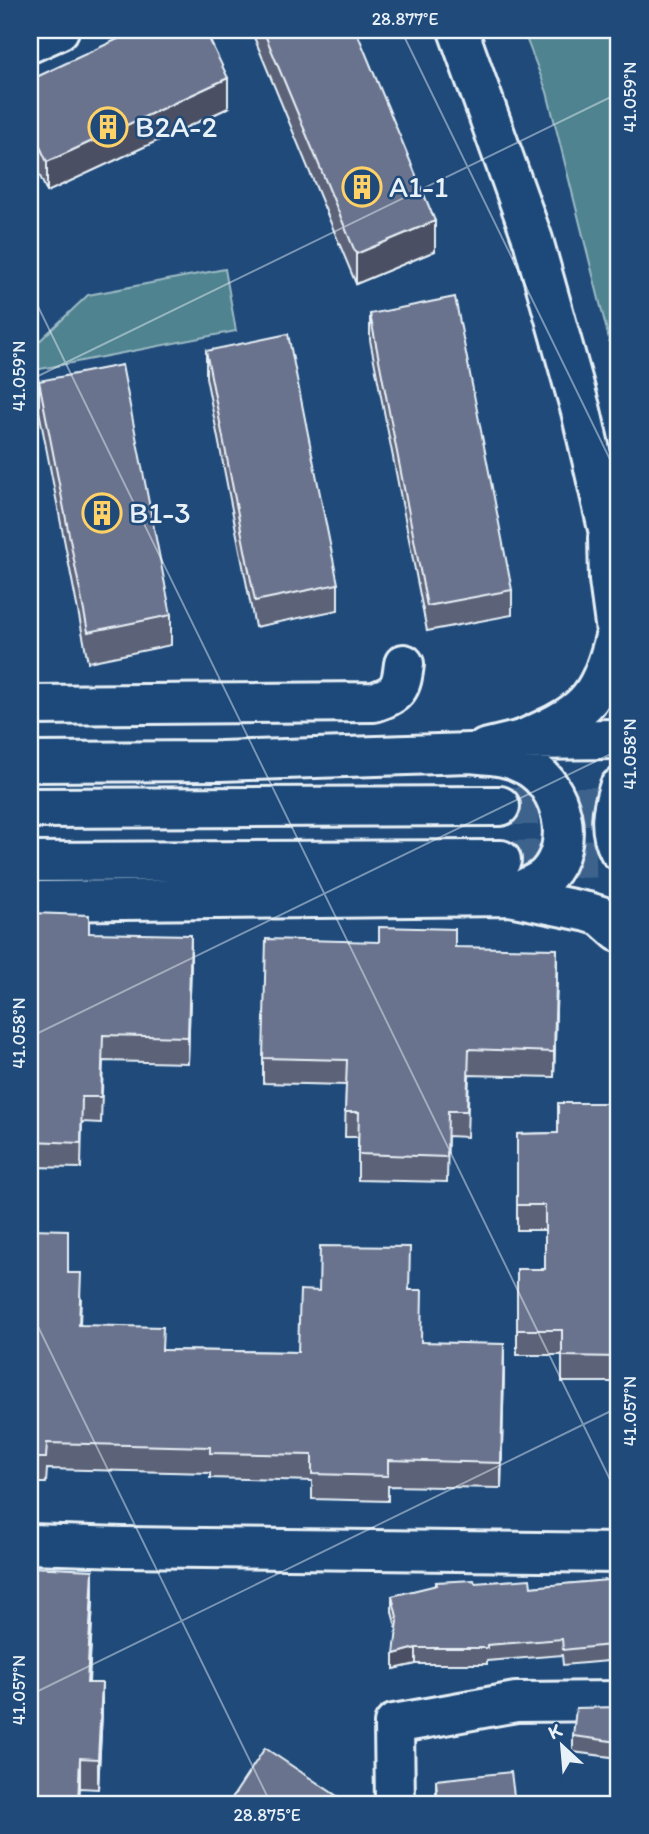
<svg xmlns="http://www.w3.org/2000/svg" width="649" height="1834" viewBox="0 0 649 1834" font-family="Itim,sans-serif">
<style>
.green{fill:#4f8390;stroke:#9cbac4;stroke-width:2}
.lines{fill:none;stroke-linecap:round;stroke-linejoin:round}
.trunk-tunnel{stroke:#3d638d;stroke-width:38;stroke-dasharray:38 19;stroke-linecap:butt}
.minor-casing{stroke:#e8f1f8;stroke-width:44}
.secondary-casing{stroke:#e8f1f8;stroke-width:44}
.trunk-casing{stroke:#e8f1f8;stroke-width:44}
.minor{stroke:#1f4a7a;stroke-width:38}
.secondary{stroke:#1f4a7a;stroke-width:38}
.trunk{stroke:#1f4a7a;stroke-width:38}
.wall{fill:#5c6379;stroke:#e8f1f8;stroke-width:2}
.shaded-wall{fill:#4b5063;stroke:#e8f1f8;stroke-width:2}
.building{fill:#6b738d;stroke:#e8f1f8;stroke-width:2}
.ticks{fill:none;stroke:#e8f1f8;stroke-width:2;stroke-opacity:0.45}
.labels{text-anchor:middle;stroke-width:5;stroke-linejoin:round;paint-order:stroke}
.poi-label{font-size:30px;fill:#e8f1f8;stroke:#1f4a7a;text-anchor:start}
.neatline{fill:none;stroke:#e8f1f8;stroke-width:2.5}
.ticks-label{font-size:18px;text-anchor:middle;fill:#e8f1f8}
</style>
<rect width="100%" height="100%" fill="#1f4a7a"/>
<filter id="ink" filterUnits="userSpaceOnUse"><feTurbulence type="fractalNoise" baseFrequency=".0143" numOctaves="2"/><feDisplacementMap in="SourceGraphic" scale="14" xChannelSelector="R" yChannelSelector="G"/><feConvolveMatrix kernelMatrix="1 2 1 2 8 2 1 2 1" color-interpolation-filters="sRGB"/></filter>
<g filter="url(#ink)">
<path class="green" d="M523 30H619V379L547 92Z
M225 269 236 331 30 371V350L88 295Z"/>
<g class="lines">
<path class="trunk-tunnel" d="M500 806H619
M501 860 619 858"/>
<g class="minor-casing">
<path id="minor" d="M30 43 59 30
M30 705 374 702C398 694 401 689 404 664
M30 1544 123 1547 619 1553
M395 1804 394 1724 516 1702 619 1701"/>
</g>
<g class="secondary-casing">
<path id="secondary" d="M458 30 533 240 581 411 608 529 619 564
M608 538 609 580 619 654
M522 740C583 713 598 703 615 637"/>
</g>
<g class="trunk-casing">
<path id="trunk" d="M485 749 522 740 619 739
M30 762 220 761 469 753C490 755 509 755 527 766 563 786 576 844 547 875 538 884 521 890 509 896
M619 788C612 809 608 829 619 850
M30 808 500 806
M30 862 501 860
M30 901 509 896 588 912 601 916 619 932"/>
</g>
<use href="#minor" class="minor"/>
<use href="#secondary" class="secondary"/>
<use href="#trunk" class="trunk"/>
</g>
<path class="wall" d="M251 30H356L435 251 356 284Z
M30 80 228 108 47 192 30 154Z
M370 314 512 590V615L427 631 370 340Z
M206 351 338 584V610L255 627 206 377Z
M39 381 171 615V645L88 662 39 411Z
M30 913 89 933 191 961 188 1063 103 1061 101 1123 82 1122 81 1168 30 1167Z
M455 947 557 975 554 1077 469 1075 467 1137 448 1136 447 1182 358 1180V1137H345L346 1085 263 1083V1058Z
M619 1103V1382H562V1355H517V1269H545V1230H517V1134L558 1133Z
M30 1229 68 1273 81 1298 80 1325 163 1350 298 1352 319 1291 409 1290 421 1342 504 1369 501 1488 388 1486V1501L312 1499V1481L210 1478V1473L47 1469 46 1483H30Z
M619 1579V1660L563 1665 562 1655 487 1661V1664H416L394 1669 397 1631 392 1612V1596L436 1586V1582L475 1583 531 1587Z
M93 1600 89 1683 102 1713 98 1789 80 1788 30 1804Z
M619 1707V1758L573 1752V1736Z
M436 1780 515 1804H436Z"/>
<path class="shaded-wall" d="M228 78V108L47 192V162Z
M435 221V251L356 284V254Z
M191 935V961L188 1063V1037Z
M557 949V975L554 1077V1052Z
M504 1344V1369L501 1488V1463Z
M93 1570V1600L87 1712V1683Z
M416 1648V1664L394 1669V1654Z
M102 1683V1713L98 1789V1759Z
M80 1758V1788L79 1804H78Z"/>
<path class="building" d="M137 30H205L228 78 47 162 30 125V80Z
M263 30H356L435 221 356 254Z
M455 297 512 590 427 606 370 314Z
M288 334 338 584 255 601 206 351Z
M122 365 171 615 88 632 39 381Z
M30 913 89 915V933L191 935 188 1037 103 1035 101 1097H82L81 1143 30 1141Z
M379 927 455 929V947L557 949 554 1052 469 1049 467 1111H448L447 1157 358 1154 359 1112H345L347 1060 263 1058 266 939 379 942Z
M558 1103H619V1357L562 1356V1330H517V1269H545V1205H517V1134L558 1133Z
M30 1229 68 1230V1273H81L79 1325 163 1327 162 1350 298 1352 300 1290 319 1291 320 1246 410 1247 409 1290H422L421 1342 504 1344 501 1463 388 1460V1476L312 1474V1455L210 1453V1447L47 1443 46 1458H30Z
M30 1567 93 1570 87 1683H102L98 1759 80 1758 78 1804H30Z
M530 1579 531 1587 619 1579V1644L563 1650 562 1639 487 1645V1648H416L394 1654 398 1621 392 1596 437 1585 436 1582 474 1580 475 1583Z
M619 1707V1742L573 1736 576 1708Z
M265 1748 349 1804H228Z
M511 1772 515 1804H438L436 1780Z"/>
</g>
<path class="ticks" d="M401 30 619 478M30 290 619 1498M30 380 619 93M30 1037 619 750M30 1310 271 1804M30 1695 619 1407"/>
<defs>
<g id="building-ring" transform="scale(2.0125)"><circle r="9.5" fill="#1f4a7a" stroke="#ffd166" stroke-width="1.5"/><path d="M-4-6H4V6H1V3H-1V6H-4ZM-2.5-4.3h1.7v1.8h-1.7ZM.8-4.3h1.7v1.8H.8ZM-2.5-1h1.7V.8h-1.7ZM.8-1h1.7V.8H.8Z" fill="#ffd166"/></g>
</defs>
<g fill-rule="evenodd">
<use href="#building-ring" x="108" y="127"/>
<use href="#building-ring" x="362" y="187"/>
<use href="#building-ring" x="102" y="513"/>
</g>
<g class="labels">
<g class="poi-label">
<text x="135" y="137">B2A-2</text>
<text x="389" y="197">A1-1</text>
<text x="129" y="523">B1-3</text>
</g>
</g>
<rect width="649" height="1834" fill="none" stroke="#1f4a7a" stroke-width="77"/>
<g transform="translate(562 1746) rotate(334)" stroke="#1f4a7a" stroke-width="5" paint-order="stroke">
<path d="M0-5L12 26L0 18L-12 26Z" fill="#e8f1f8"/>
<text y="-10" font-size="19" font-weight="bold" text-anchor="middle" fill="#e8f1f8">K</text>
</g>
<rect x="38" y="38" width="572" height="1758" class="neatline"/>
<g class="ticks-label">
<text x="405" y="25">28.877°E</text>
<text transform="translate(630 97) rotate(-90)" y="6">41.059°N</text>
<text transform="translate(19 376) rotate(-90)" y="6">41.059°N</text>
<text transform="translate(630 754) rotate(-90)" y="6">41.058°N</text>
<text transform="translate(19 1033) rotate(-90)" y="6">41.058°N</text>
<text transform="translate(630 1411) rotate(-90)" y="6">41.057°N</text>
<text transform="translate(19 1690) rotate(-90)" y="6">41.057°N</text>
<text x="267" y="1821">28.875°E</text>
</g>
</svg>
